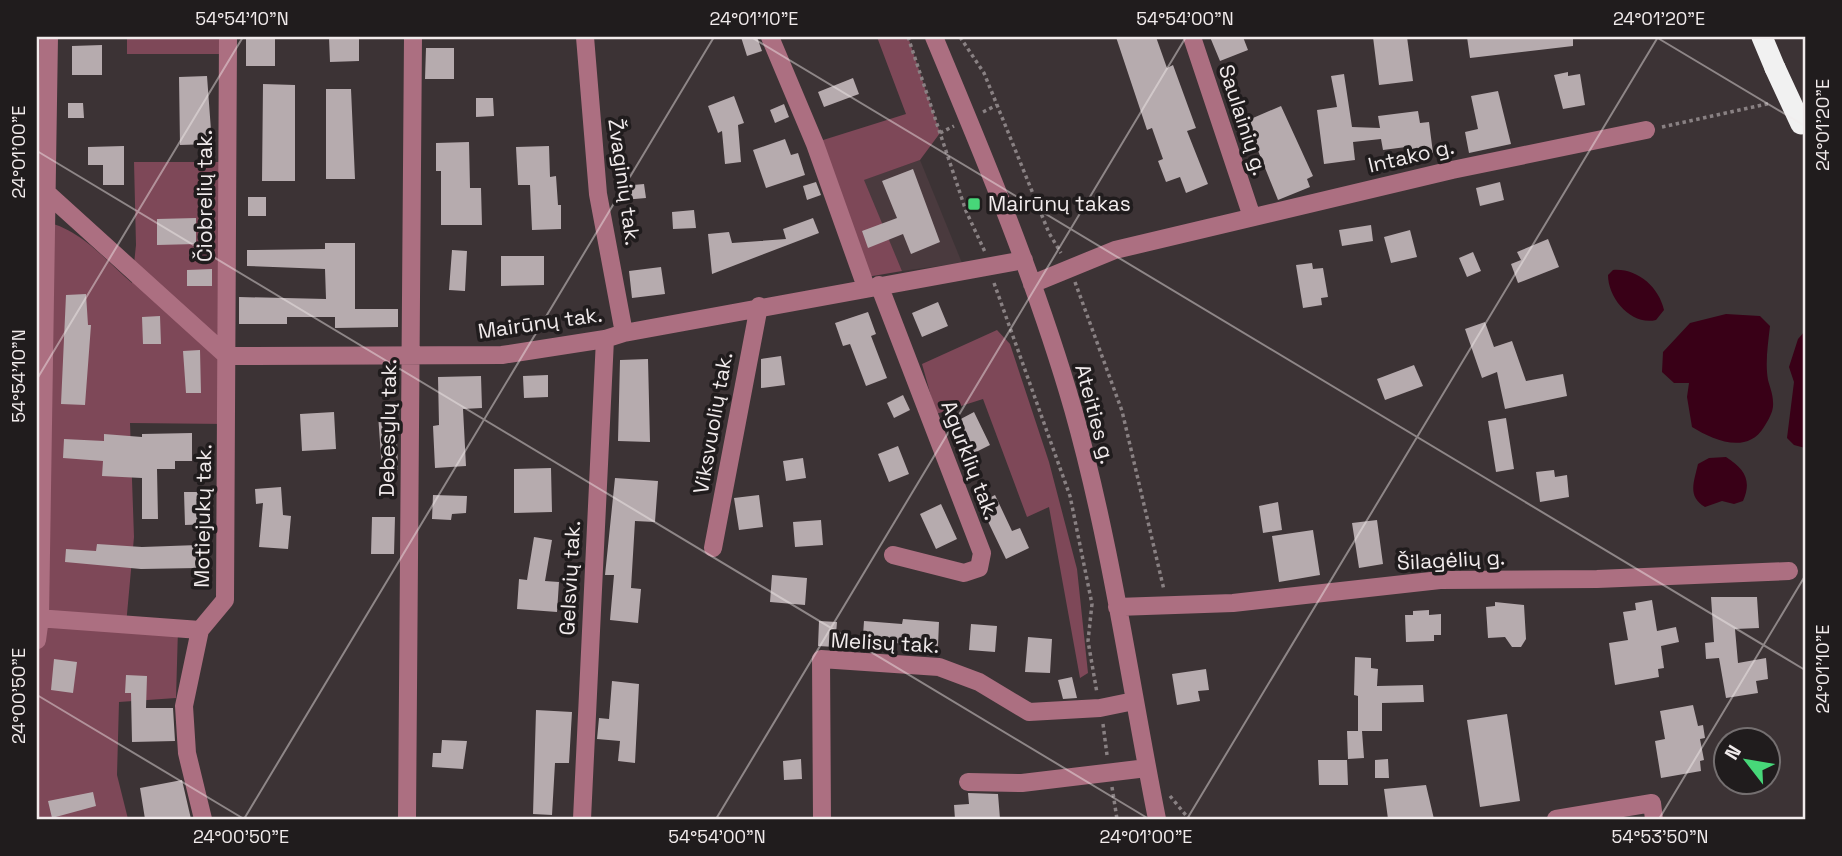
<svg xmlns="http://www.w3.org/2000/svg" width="1842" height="856" viewBox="0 0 1842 856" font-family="'Space Grotesk',sans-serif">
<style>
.built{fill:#4a3a3e}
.green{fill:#7e4858}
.water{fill:#390017}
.building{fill:#b6abae}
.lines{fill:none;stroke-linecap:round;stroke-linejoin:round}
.path{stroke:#898183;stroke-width:3.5;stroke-dasharray:3.5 3.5;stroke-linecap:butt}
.minor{stroke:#ac6f81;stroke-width:18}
.highway{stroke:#f1f1f1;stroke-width:21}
.highway-bridge{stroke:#f1f1f1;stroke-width:21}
.ticks{fill:none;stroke:#f1ebec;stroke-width:2;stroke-opacity:0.45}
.poi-dot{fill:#47d779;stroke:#201c1d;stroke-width:2.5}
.labels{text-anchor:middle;stroke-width:7;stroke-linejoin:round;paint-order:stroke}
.street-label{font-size:21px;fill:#f1ebec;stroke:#201c1d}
.poi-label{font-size:21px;fill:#f1ebec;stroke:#201c1d;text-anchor:start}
.neatline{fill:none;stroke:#f1ebec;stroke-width:2.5}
.ticks-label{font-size:18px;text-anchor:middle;fill:#f1ebec}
</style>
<rect width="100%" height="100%" fill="#3c3335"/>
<path class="built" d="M920 160 962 263 902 271 863 180Z"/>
<path class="green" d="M37 37H41L40 174 37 181Z
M127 37H228V54H127Z
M877 37H908L940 133 920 160 864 180 902 271 867 277 820 141 906 114Z
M134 162H228L227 424 130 423 134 537 126 625 178 629 176 698 119 702 117 775 128 819H37V222C74 221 106 261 132 283L136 245Z
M997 330 1010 344 1049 462 1077 569 1088 673 1080 678 1049 507 1027 517 983 399 936 414 922 364Z"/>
<path class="water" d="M1613 270C1637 268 1659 287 1664 310L1656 320C1632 326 1608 299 1608 275Z
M1726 314 1760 316 1770 326C1768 344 1765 363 1768 380 1770 387 1773 395 1773 402 1774 411 1769 419 1764 427 1747 455 1713 440 1692 427L1687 397 1689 383H1674L1662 372 1663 352 1690 323Z
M1805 331V448L1794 445 1787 438 1794 382 1789 367 1798 339Z
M1726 457C1745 469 1752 481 1743 501L1734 504 1722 501 1705 507C1687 496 1694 482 1698 464L1709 458Z"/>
<path class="building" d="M329 37H359V61L330 62Z
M741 37H757L762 51 747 56Z
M1116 37H1156L1167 68 1173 65 1196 128 1187 131 1208 184 1186 193 1180 177 1166 182 1158 161 1163 159 1152 128 1147 130Z
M1210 37H1243L1248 50 1220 61Z
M1373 37H1407L1413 81 1379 85Z
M1467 37H1573V46L1470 58Z
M246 39H275V66H246Z
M102 45V75H72V46Z
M426 48H454V79H425Z
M1568 72V76L1580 74 1585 105 1563 109 1554 75Z
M1344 74 1352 127 1380 128 1378 116 1418 111 1420 123 1429 122 1433 153 1407 157 1406 147 1383 150 1381 139 1353 142 1355 160 1324 164 1317 110 1337 107 1331 76Z
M207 76 212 144 180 145 179 77Z
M853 78 859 94 824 107 818 92Z
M263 84 295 85V181H262Z
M326 89H351L355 179H326Z
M1498 91 1511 144 1469 153 1465 132 1478 129 1471 96Z
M734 96 744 123 738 125 741 162 725 164 722 131 718 133 708 106Z
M476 98H493L494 116 476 117Z
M68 103H83L84 118H68Z
M784 104 789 117 775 123 770 110Z
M1281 106 1313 176 1307 179 1310 187 1278 200 1246 121Z
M785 139 791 155 798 153 805 175 766 188 753 150Z
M469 142 470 188H481L482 225H441V171H436V143Z
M124 146V185H103V165H88V147Z
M549 146 550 177 556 176 558 205H561V229L532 230 530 185H518L516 147Z
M913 169 940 242 911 254 903 234 868 248 862 231 897 218 882 181Z
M816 182 821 195 807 200 803 186Z
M1500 182 1504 200 1480 206 1476 188Z
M644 184 646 198 623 200 622 186Z
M248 197H266V216H248Z
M694 210 696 228 673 229 672 212Z
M196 218V244L157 245V219Z
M813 218 819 233 712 274 708 234 729 232 732 243 786 239 783 229Z
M1371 225 1373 241 1342 246 1339 230Z
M1410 230 1417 257 1391 263 1384 237Z
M1548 239 1559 267 1518 283 1511 264 1521 260 1517 252Z
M325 243H355V309H398V327L335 328V317H287V324H239V297L326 299 325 269 247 266V250L325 249Z
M452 250 467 251 465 291 449 290Z
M1473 252 1481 271 1467 277 1459 258Z
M501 256H544V285L501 286Z
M1312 263 1313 269 1323 268 1328 297 1321 298 1322 305 1303 308 1296 265Z
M661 267 665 294 632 298 629 271Z
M212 269V286H187V270Z
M86 294 88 325H91L85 405 61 404 66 295Z
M938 302 948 326 922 337 912 313Z
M868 312 876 334 871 336 887 378 866 386 850 344 843 346 835 323Z
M160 316 161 344H143L142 317Z
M1485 322 1494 347 1512 341 1526 381 1563 374 1567 396 1505 409 1497 372 1482 378 1465 329Z
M200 350 201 393H186L183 351Z
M781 356 785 385 761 388V359Z
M648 359 650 442 618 441 620 360Z
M1414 365 1423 386 1385 400 1377 379Z
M548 375V397L524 398 523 376Z
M481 376 482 408 463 409 466 466 435 468 433 426 439 425 438 377Z
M903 395 910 410 894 418 887 403Z
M334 412 336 449 302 451 300 414Z
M974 412 990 445 970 455 955 422Z
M396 413 398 470 382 471 378 414Z
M1506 418 1514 469 1496 472 1488 421Z
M192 433V461H175V469H157L158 519H142V478L102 476 103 461 63 458 64 439 104 441V434L142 437V434Z
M898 446 909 474 889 482 878 454Z
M803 458 806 478 786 481 783 461Z
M551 468 552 512 514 513V469Z
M1554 470 1555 477 1567 475 1569 497 1540 502 1536 472Z
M615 478 658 481 655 522 635 521 631 588 641 589 638 623 610 620 614 575H605Z
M281 487 283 515 291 516 288 549 259 547 263 503 256 504 255 489Z
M184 492H211L212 524 185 525Z
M433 495 467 496 466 513 452 514 451 520 432 519Z
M759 495 763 527 739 530 734 498Z
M995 495 1012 531 1020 528 1029 548 1006 559 979 503Z
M1278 502 1282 530 1263 533 1259 506Z
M941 504 957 539 936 549 920 514Z
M372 517H395L394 554H371Z
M821 520 823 545 795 547 793 522Z
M1377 520 1383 564 1359 568 1352 523Z
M1313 530 1320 575 1279 582 1272 536Z
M534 537 552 540 545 581 559 582 557 612 517 609 519 579 527 580Z
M97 544 142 547 198 545V568L141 569 65 562 66 549 96 551Z
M772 575 807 578 805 605 770 602Z
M1711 597H1757L1759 628 1735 629 1738 663 1766 658 1768 679 1756 681 1758 693 1726 698 1719 658 1706 659 1705 643 1714 642Z
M1652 600 1657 631 1676 627 1679 642 1661 646 1664 668 1658 669 1659 677 1615 685 1609 643 1628 640 1623 612 1636 610 1635 603Z
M1495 602 1524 605 1526 639 1521 647H1512L1505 637 1488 638 1486 607 1495 606Z
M1429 610V615L1441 614V635H1434V641L1406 642 1405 615H1413V611Z
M903 619 939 622 938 646 894 643 893 652 862 650 864 621 902 624Z
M819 621 837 622 835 647 818 646Z
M971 624 997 626 995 652 969 650Z
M1028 637 1052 639 1050 673 1025 672Z
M1355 657 1371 658V668L1378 669 1377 686 1423 685 1424 702 1382 703V731H1362L1364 758 1348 759 1347 731H1358V696L1354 695Z
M54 659 77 662 73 693 51 690Z
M1206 669 1209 690 1198 691 1200 701 1177 705 1172 674Z
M126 675 147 676 146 708H173L175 741 132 742 131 693H125Z
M1072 677 1077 698 1063 699 1058 680Z
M612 681 639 684 635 763 618 761 620 741 597 739 599 718 609 719Z
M1693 705 1698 726 1703 725 1705 738 1700 739 1704 760 1700 761 1701 771 1661 778 1655 741 1665 739 1660 711Z
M536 710 572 712 569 763H555L552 815 533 814Z
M1507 714 1520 801 1480 807 1467 720Z
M442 740 467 741 463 769 432 767 433 753H441Z
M801 759 802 779 784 780 783 761Z
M1388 759 1389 778H1375V760Z
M1318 760H1347L1348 785H1319Z
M182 780 191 819H145L140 788Z
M1426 785 1434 819H1388L1384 789Z
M93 792 96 806 52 818 48 801Z
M968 793 998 794 1000 819H955L954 805 969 804Z"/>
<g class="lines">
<path class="path" d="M908 37 966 211 985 252
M960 37 984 73 1049 233 1061 253
M983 112 997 105
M1662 127 1771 103
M940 133 954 126
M1075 282 1122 411 1164 590
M994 283 1070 496 1092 604 1088 641 1097 693
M1103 724 1107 755
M1112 787 1117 819
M1170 796 1189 819"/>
<path class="minor" d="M585 37 598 194 624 333
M770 37 815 144 866 287
M934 37C985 159 1036 281 1073 409 1111 543 1130 683 1157 819
M1192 37 1252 217
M37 184 227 356 502 355 605 339 624 333 1024 260
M1032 284 1115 250 1452 170 1646 130
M879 285 982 553 979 568 964 573 893 555
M713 548 759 306
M1117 607 1233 603 1440 580 1597 579 1789 571
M37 618 200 630 225 600 228 37
M200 630 184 706 187 753 203 819
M37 640 40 618 49 37
M968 782 1022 783 1147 768
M407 819 413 37
M582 819 605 339
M822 819 821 659 939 667 979 682 1029 712 1100 708 1134 701
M1556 819 1652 803 1654 819"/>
<path class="highway" d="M1762 37 1775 68"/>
<path class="highway-bridge" d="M1775 68 1801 124"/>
</g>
<path class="ticks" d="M751 37 1805 670M1656 37 1805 126M37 151 1149 819M37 379 243 37M37 695 244 819M244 819 714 37M716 819 1186 37M1187 819 1658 37M1659 819 1805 576"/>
<rect class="poi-dot" x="967" y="197" width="14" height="14" rx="3.5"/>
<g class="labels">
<g class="street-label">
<text transform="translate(1243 120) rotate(72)" y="7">Saulainių g.</text>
<text transform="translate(1411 156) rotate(-13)" y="7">Intako g.</text>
<text transform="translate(624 182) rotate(82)" y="7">Žvaginių tak.</text>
<text transform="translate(205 196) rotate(-90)" y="7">Čiobrelių tak.</text>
<text transform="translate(540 323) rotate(-8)" y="7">Mairūnų tak.</text>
<text transform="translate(1095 414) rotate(75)" y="7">Ateities g.</text>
<text transform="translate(713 423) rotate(-80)" y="7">Viksvuolių tak.</text>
<text transform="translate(388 428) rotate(-89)" y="7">Debesylų tak.</text>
<text transform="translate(970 460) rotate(69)" y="7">Agurklių tak.</text>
<text transform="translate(203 516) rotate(-89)" y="7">Motiejukų tak.</text>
<text transform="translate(1451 560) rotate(-3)" y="7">Šilagėlių g.</text>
<text transform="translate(570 578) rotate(-87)" y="7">Gelsvių tak.</text>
<text transform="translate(885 643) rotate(3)" y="7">Melisų tak.</text>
</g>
<g class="poi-label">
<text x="988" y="211">Mairūnų takas</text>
</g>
</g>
<rect width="1842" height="856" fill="none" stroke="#201c1d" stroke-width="77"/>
<g transform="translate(1747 761) rotate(301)"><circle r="33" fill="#201c1d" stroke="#746f70" stroke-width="2"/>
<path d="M0-5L12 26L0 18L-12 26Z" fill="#47d779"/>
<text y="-10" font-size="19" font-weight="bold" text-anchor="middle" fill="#f1ebec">N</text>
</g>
<rect x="38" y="38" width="1766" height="780" class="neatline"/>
<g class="ticks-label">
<text x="242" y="25">54°54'10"N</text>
<text x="754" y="25">24°01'10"E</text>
<text x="1185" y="25">54°54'00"N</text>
<text x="1659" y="25">24°01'20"E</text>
<text transform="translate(1823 125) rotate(-90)" y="6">24°01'20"E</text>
<text transform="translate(19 152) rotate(-90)" y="6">24°01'00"E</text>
<text transform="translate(19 376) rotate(-90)" y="6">54°54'10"N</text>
<text transform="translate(1823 669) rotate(-90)" y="6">24°01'10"E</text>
<text transform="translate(19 696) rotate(-90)" y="6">24°00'50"E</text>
<text x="241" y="843">24°00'50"E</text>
<text x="717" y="843">54°54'00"N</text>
<text x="1146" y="843">24°01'00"E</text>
<text x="1660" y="843">54°53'50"N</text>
</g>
</svg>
